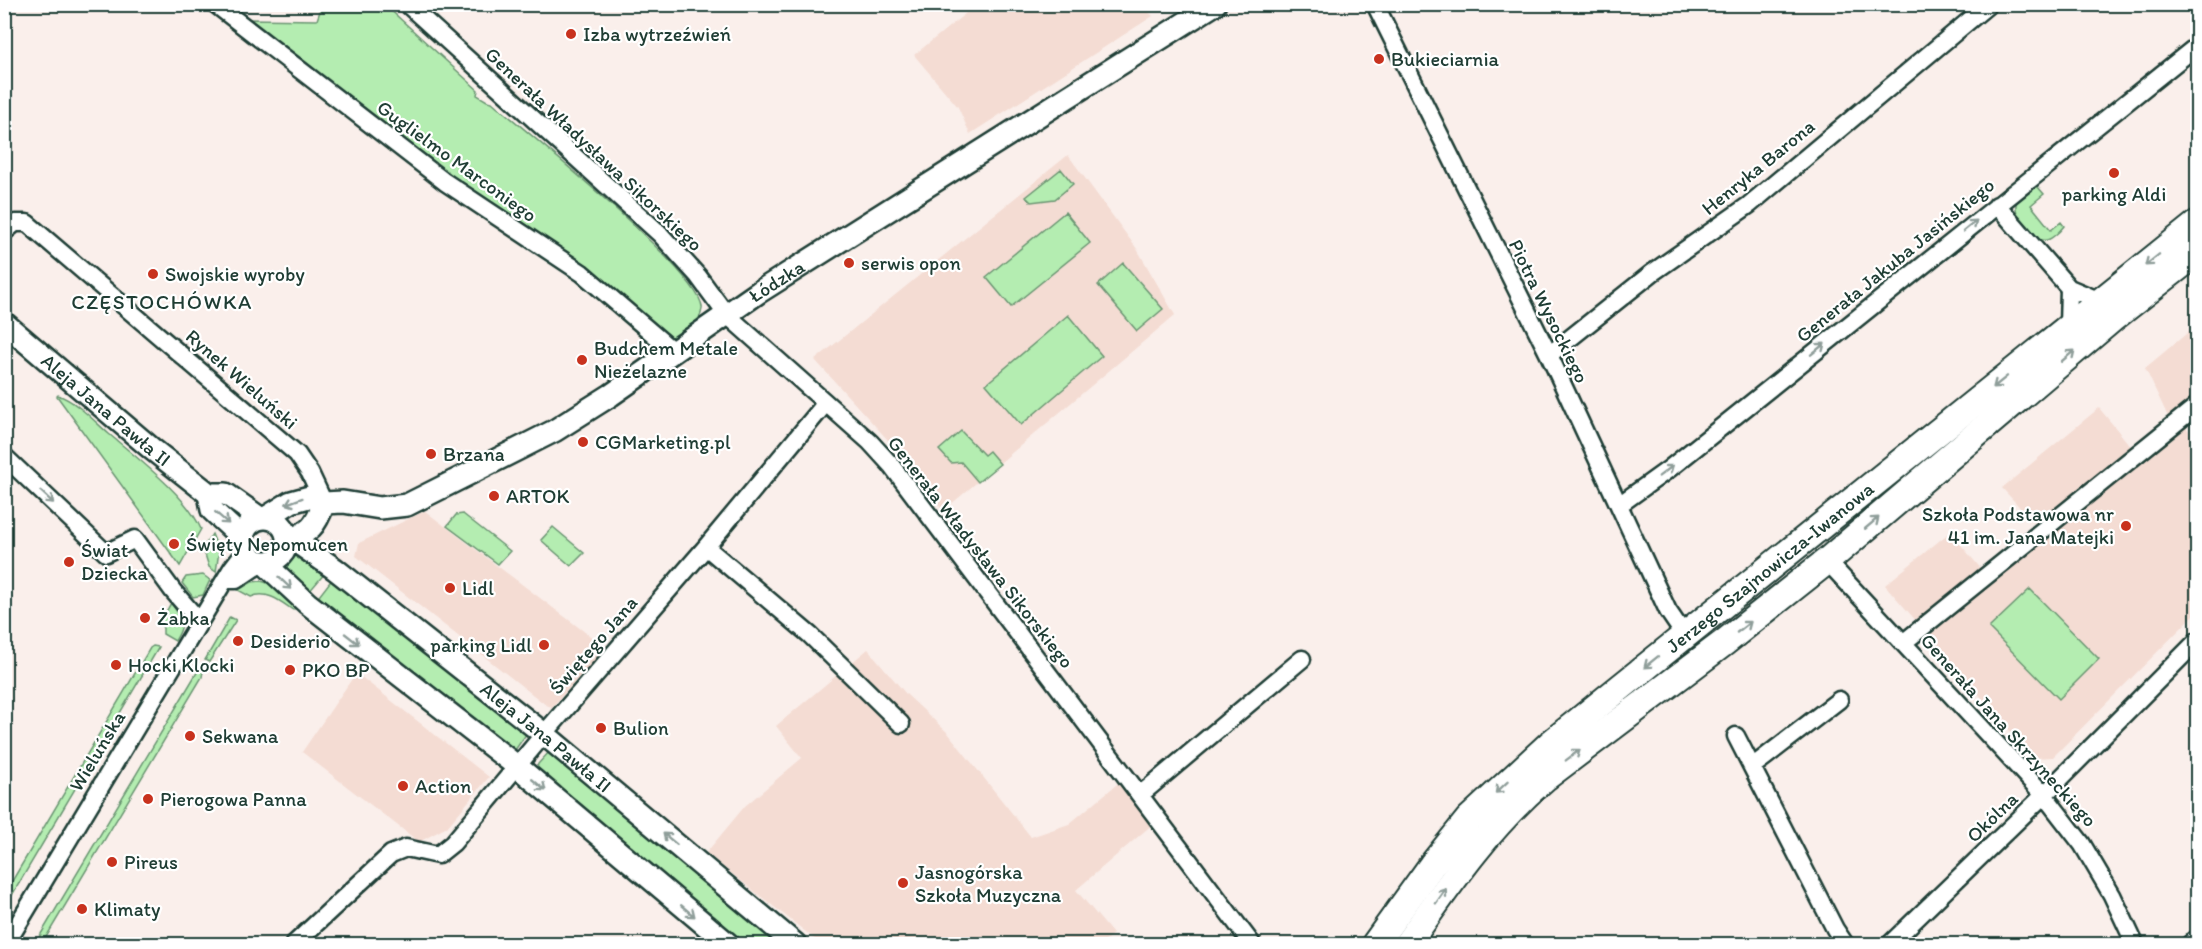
<svg xmlns="http://www.w3.org/2000/svg" width="2202" height="949" viewBox="0 0 2202 949" font-family="Itim,sans-serif">
<style>
.built{fill:#f4dcd3}
.green{fill:#b4edb1;stroke:#6a9572;stroke-width:1.5}
.lines{fill:none;stroke-linecap:round;stroke-linejoin:round}
.minor-casing{stroke:#1f3d34;stroke-width:21}
.tertiary-casing{stroke:#1f3d34;stroke-width:26}
.primary-casing{stroke:#1f3d34;stroke-width:30}
.minor{stroke:#fff;stroke-width:16}
.tertiary{stroke:#fff;stroke-width:21}
.primary{stroke:#fff;stroke-width:26}
.oneway{stroke:#8f9e9a}
.poi-dot{fill:#c8321e;stroke:#fff;stroke-width:2}
.labels{text-anchor:middle;stroke-width:4.5;stroke-linejoin:round;paint-order:stroke}
.poi-label{font-size:20px;fill:#1f3d34;stroke:#fff;text-anchor:start}
.street-label{font-size:20px;fill:#1f3d34;stroke:#fff}
.neighbourhood-label{font-size:21px;letter-spacing:1.5px;fill:#1f3d34;stroke:#fff}
</style>
<rect width="100%" height="100%" fill="#faefeb"/>
<filter id="ink" filterUnits="userSpaceOnUse"><feTurbulence type="fractalNoise" baseFrequency=".0167" numOctaves="2"/><feDisplacementMap in="SourceGraphic" scale="12" xChannelSelector="R" yChannelSelector="G"/><feConvolveMatrix kernelMatrix="1 2 1 2 8 2 1 2 1" color-interpolation-filters="sRGB"/></filter>
<g filter="url(#ink)">
<path class="built" d="M976 5H1142L1153 16 970 134 958 107 914 55Z
M1068 155 1137 249 1175 315 943 511 898 451 815 360Z
M2197 325V401L2171 423 2145 368Z
M2099 408 2133 449 2038 527 2002 488Z
M2182 422 2197 441V612L2053 757 2033 758 1926 632Z
M425 511 606 648 552 707 546 705 356 556 359 543Z
M1950 532 1983 571 1918 623 1885 585Z
M868 649 906 694 948 733 1031 837 1069 824 1122 780 1154 823 1076 890 1113 934 1101 944H821L706 853 745 806 802 758 776 726Z
M356 673 489 777 447 827 419 842 302 752Z"/>
<path class="green" d="M322 5H385L478 90 477 95 487 101 492 102C522 128 707 278 702 309 700 325 683 333 671 341L448 178 248 19 317 20Z
M1061 169 1073 184 1055 199 1031 202 1026 197Z
M2037 186 2044 194 2031 205 2051 230 2061 222 2064 226C2061 230 2058 233 2054 236 2041 247 2033 235 2024 224 2008 205 2017 195 2037 186Z
M1065 212 1090 243 1011 307 986 277Z
M1123 263 1163 309 1137 331 1098 285Z
M1068 315 1102 356 1021 425 986 384Z
M58 395C77 402 93 420 109 434 137 458 187 496 201 529L180 566 57 396Z
M961 431 984 455 989 451 1000 464 978 482 961 462 951 463 939 450Z
M463 514 510 551 498 564 447 526 456 515Z
M553 527 584 553 571 566 541 540Z
M212 534 219 551 216 572 209 567 203 548Z
M294 552 326 572 308 593 281 565Z
M203 575 210 580 203 595 193 597 182 583 186 577Z
M333 578 527 733 515 750H510L316 600Z
M261 581 271 584 298 605 293 610C280 601 267 590 251 597L238 590 252 582Z
M2030 589 2099 659 2059 699 1989 628Z
M171 603C183 620 186 623 175 641L163 634V628L160 623Z
M230 617 236 620 209 662 205 660Z
M153 646 159 647 5 907V893L150 648Z
M199 669 203 671 202 677 42 944H35Z
M550 751 783 944H741L542 776 537 768 538 764Z"/>
<g class="lines">
<g class="minor-casing">
<path id="minor" d="M215 4 445 182 582 273 673 351
M407 4 660 234 698 276 726 314 870 442 891 465 1252 944
M1375 4 1549 355 1668 611 1685 636
M1997 205 2069 288 2100 301
M4 232 15 223H27L297 454 310 473 324 503
M2068 327 2069 288
M1549 355 1652 273 1749 205 1989 4
M4 456 106 553 135 539 173 591 200 622
M1619 505 1669 469 2198 45
M706 547 810 635 901 724
M1827 561 2044 795 2082 844 2112 895 2135 944
M225 580H236L263 562
M1903 643 2198 405
M1736 736 1835 929 1845 944
M1752 767 1839 700
M1140 795 1302 659
M6 944 232 568 245 551
M294 944 391 854 406 848 438 855 453 843 544 734 706 547 825 404
M1890 944 2044 795 2198 640
M2190 944 2198 938"/>
</g>
<g class="tertiary-casing">
<g id="tertiary">
<path id="s1" d="M4 323 152 449 209 494H226L260 518"/>
<path d="M209 494 212 510 242 538"/>
<path id="s2" d="M267 517 291 502 309 497 324 503 343 502 380 508 407 505 554 431 611 395 759 292 1215 4"/>
<circle cx="265" cy="540" r="22"/>
<path id="s3" d="M287 542 298 543 335 569 544 734 795 944"/>
<path d="M287 542C311 530 315 528 324 503"/>
<path d="M263 562 307 603 518 767 728 944"/>
</g>
</g>
<g class="primary-casing">
<g id="primary">
<path id="s4" d="M1375 944 1432 865 1469 819 1550 744 2198 223"/>
<path d="M1407 944C1450 883 1489 826 1546 777L1725 642 1827 561 2112 319 2198 252"/>
</g>
</g>
<use href="#minor" class="minor"/>
<use href="#tertiary" class="tertiary"/>
<use href="#primary" class="primary"/>
</g>
<defs><path id="oneway-shaft" d="M-6 0H5M1.5-3L5.5 0L1.5 3" fill="none" stroke-width="1.6" stroke-linecap="round" stroke-linejoin="round" transform="scale(1.5)"/></defs>
<g class="oneway">
<use href="#oneway-shaft" transform="translate(1970 226) rotate(-39)"/>
<use href="#oneway-shaft" transform="translate(2152 260) rotate(141)"/>
<use href="#oneway-shaft" transform="translate(1818 349) rotate(-39)"/>
<use href="#oneway-shaft" transform="translate(2068 356) rotate(-40)"/>
<use href="#oneway-shaft" transform="translate(2000 382) rotate(141)"/>
<use href="#oneway-shaft" transform="translate(1666 471) rotate(-37)"/>
<use href="#oneway-shaft" transform="translate(47 497) rotate(43)"/>
<use href="#oneway-shaft" transform="translate(294 501) rotate(160)"/>
<use href="#oneway-shaft" transform="translate(222 518) rotate(41)"/>
<use href="#oneway-shaft" transform="translate(1872 523) rotate(-40)"/>
<use href="#oneway-shaft" transform="translate(285 583) rotate(43)"/>
<use href="#oneway-shaft" transform="translate(1744 627) rotate(-38)"/>
<use href="#oneway-shaft" transform="translate(352 639) rotate(38)"/>
<use href="#oneway-shaft" transform="translate(1651 662) rotate(141)"/>
<use href="#oneway-shaft" transform="translate(1573 755) rotate(-37)"/>
<use href="#oneway-shaft" transform="translate(539 785) rotate(40)"/>
<use href="#oneway-shaft" transform="translate(1502 787) rotate(137)"/>
<use href="#oneway-shaft" transform="translate(670 839) rotate(-140)"/>
<use href="#oneway-shaft" transform="translate(1441 896) rotate(-55)"/>
<use href="#oneway-shaft" transform="translate(688 911) rotate(40)"/>
</g>
</g>
<g class="poi-dot">
<circle cx="571" cy="34" r="6"/>
<circle cx="1379" cy="59" r="6"/>
<circle cx="2114" cy="173" r="6"/>
<circle cx="849" cy="263" r="6"/>
<circle cx="153" cy="274" r="6"/>
<circle cx="582" cy="360" r="6"/>
<circle cx="583" cy="442" r="6"/>
<circle cx="431" cy="454" r="6"/>
<circle cx="494" cy="496" r="6"/>
<circle cx="2126" cy="526" r="6"/>
<circle cx="174" cy="544" r="6"/>
<circle cx="69" cy="562" r="6"/>
<circle cx="450" cy="588" r="6"/>
<circle cx="145" cy="618" r="6"/>
<circle cx="238" cy="641" r="6"/>
<circle cx="544" cy="645" r="6"/>
<circle cx="116" cy="665" r="6"/>
<circle cx="290" cy="670" r="6"/>
<circle cx="601" cy="728" r="6"/>
<circle cx="190" cy="736" r="6"/>
<circle cx="403" cy="786" r="6"/>
<circle cx="148" cy="799" r="6"/>
<circle cx="112" cy="862" r="6"/>
<circle cx="903" cy="883" r="6"/>
<circle cx="82" cy="909" r="6"/>
</g>
<g class="labels">
<g class="poi-label">
<text x="583" y="41">Izba wytrzeźwień</text>
<text x="1391" y="66">Bukieciarnia</text>
<text x="2114" y="201" text-anchor="middle">parking Aldi</text>
<text x="861" y="270">serwis opon</text>
<text x="165" y="281">Swojskie wyroby</text>
<text x="594" y="355">Budchem Metale<tspan x="594" dy="23">Nieżelazne</tspan></text>
<text x="595" y="449">CGMarketing.pl</text>
<text x="443" y="461">Brzana</text>
<text x="506" y="503">ARTOK</text>
<text x="2114" y="521" text-anchor="end">Szkoła Podstawowa nr<tspan x="2114" dy="23">41 im. Jana Matejki</tspan></text>
<text x="186" y="551">Święty Nepomucen</text>
<text x="81" y="557">Świat<tspan x="81" dy="23">Dziecka</tspan></text>
<text x="462" y="595">Lidl</text>
<text x="157" y="625">Żabka</text>
<text x="250" y="648">Desiderio</text>
<text x="532" y="652" text-anchor="end">parking Lidl</text>
<text x="128" y="672">Hocki Klocki</text>
<text x="302" y="677">PKO BP</text>
<text x="613" y="735">Bulion</text>
<text x="202" y="743">Sekwana</text>
<text x="415" y="793">Action</text>
<text x="160" y="806">Pierogowa Panna</text>
<text x="124" y="869">Pireus</text>
<text x="915" y="879">Jasnogórska<tspan x="915" dy="23">Szkoła Muzyczna</tspan></text>
<text x="94" y="916">Klimaty</text>
</g>
<g class="street-label">
<text transform="translate(594 149) rotate(43)" y="7">Generała Władysława Sikorskiego</text>
<text transform="translate(457 161) rotate(36)" y="7">Guglielmo Marconiego</text>
<text transform="translate(1758 167) rotate(-39)" y="7">Henryka Barona</text>
<text transform="translate(1895 260) rotate(-39)" y="7">Generała Jakuba Jasińskiego</text>
<text dy="7" stroke="none"><textPath href="#s2" startOffset="580">Łódzka</textPath></text>
<text transform="translate(1549 311) rotate(64)" y="7">Piotra Wysockiego</text>
<text transform="translate(242 379) rotate(41)" y="7">Rynek Wieluński</text>
<text dy="7" stroke="none"><textPath href="#s1" startOffset="134">Aleja Jana Pawła II</textPath></text>
<text transform="translate(981 552) rotate(52)" y="7">Generała Władysława Sikorskiego</text>
<text dy="7" stroke="none"><textPath href="#s4" startOffset="549">Jerzego Szajnowicza-Iwanowa</textPath></text>
<text transform="translate(593 645) rotate(-49)" y="7">Świętego Jana</text>
<text transform="translate(2009 730) rotate(48)" y="7">Generała Jana Skrzyneckiego</text>
<text dy="7" stroke="none"><textPath href="#s3" startOffset="326">Aleja Jana Pawła II</textPath></text>
<text transform="translate(97 751) rotate(-59)" y="7">Wieluńska</text>
<text transform="translate(1992 817) rotate(-44)" y="7">Okólna</text>
</g>
<g class="neighbourhood-label">
<text x="162" y="309">CZĘSTOCHÓWKA</text>
</g>
</g>
<rect width="2202" height="949" fill="none" stroke="#fff" stroke-width="24"/>
<rect x="12" y="12" width="2178" height="925" fill="none" stroke="#1f3d34" stroke-width="2" filter="url(#ink)"/>
</svg>
